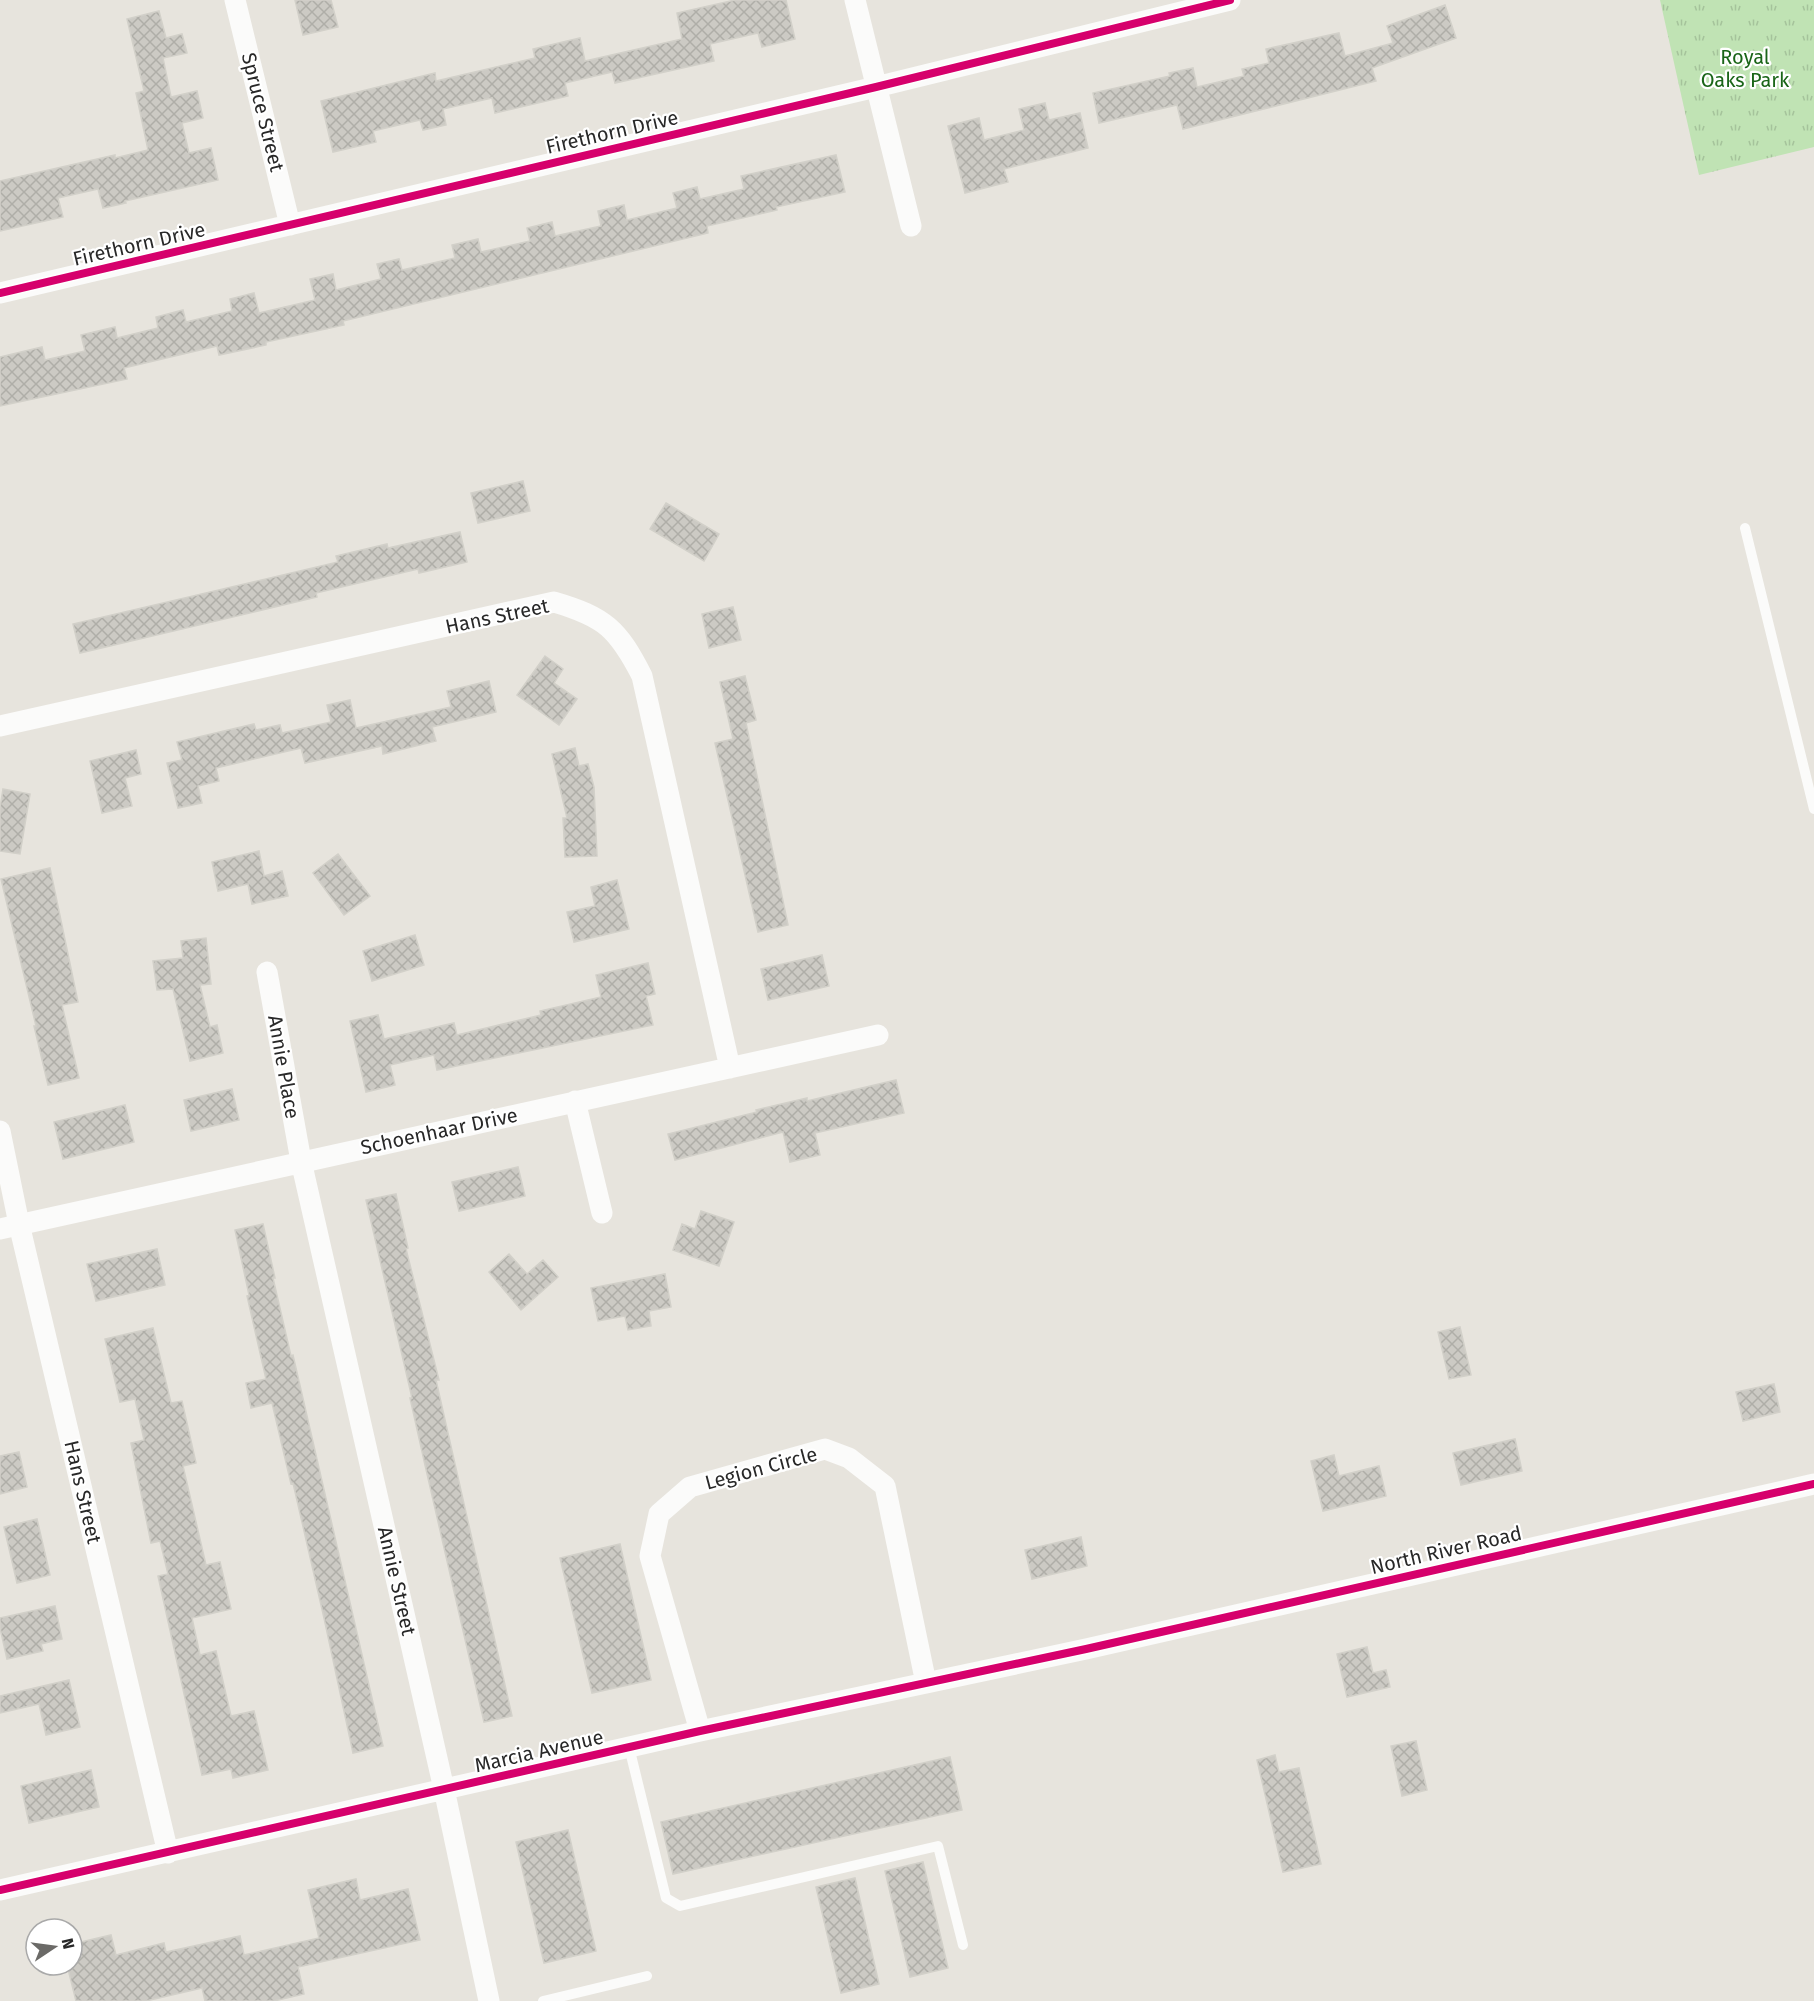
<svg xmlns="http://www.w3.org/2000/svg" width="1814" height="2001" viewBox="0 0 1814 2001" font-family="'Fira Sans',sans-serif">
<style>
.park{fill:url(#park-tufts)}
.building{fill:url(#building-cross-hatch);stroke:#d2d0c9;stroke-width:1.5}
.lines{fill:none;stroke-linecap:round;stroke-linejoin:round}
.lane{stroke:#fbfbfa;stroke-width:10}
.street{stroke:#fbfbfa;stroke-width:21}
.cycleway-casing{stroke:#fff;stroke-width:11}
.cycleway{stroke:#d6006c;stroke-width:8}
.labels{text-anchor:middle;stroke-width:4.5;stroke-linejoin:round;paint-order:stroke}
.park-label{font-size:20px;fill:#1a6518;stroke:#fff}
.street-label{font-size:20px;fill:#282828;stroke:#fff}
</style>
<defs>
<pattern id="park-tufts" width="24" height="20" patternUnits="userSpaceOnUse" patternTransform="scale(1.5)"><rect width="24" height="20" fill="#c0e3b4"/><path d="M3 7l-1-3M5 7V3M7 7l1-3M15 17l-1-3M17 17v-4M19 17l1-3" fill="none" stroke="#a5c39b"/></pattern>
<pattern id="building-cross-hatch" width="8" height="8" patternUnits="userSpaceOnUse" patternTransform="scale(1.5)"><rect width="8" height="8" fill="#cccac4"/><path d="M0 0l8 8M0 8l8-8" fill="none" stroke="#afaea8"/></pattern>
</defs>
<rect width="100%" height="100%" fill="#e7e4dd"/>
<path class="park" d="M1660 0H1814V147L1699 175Z"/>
<path class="building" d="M295 0H331L338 27 303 35Z
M735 0H786L795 39 762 47 758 33 710 44 714 61 615 83 612 72 565 83 568 96 495 113 492 98 443 109 446 125 423 130 420 120 373 131 376 142 333 152 321 101 435 73 436 81 535 58 533 49 580 38 585 61 682 39 677 13Z
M1445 5 1456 38 1372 68 1376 81 1183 129 1177 105 1099 123 1093 93 1170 76 1169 73 1193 68 1197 87 1244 76 1242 69 1269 63 1266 49 1339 33 1345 56 1393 43 1387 26Z
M159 11 166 38 182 34 187 53 163 58 171 97 197 91 203 118 182 123 189 153 211 148 218 180 125 201 126 203 103 208 98 189 58 198 63 217 0 231V181L115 155V158L148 150 136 93 144 91 127 19Z
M1045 103 1049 120 1080 113 1088 148 1004 169 1008 182 965 193 948 126 979 118 984 140 1024 130 1019 109Z
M836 155 845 192 776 207 777 210 707 226 708 233 343 321 344 325 266 342V345L219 355 217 346 124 368 127 379 0 406V357L42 347 45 360 85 351 81 335 115 327 117 338 158 328 156 317 183 310 186 322 232 311 230 299 254 293 259 313 315 300 310 279 333 274 336 290 381 279 377 264 399 259 402 270 455 258 452 245 478 239 481 252 530 241 527 228 552 222 555 236 601 226 598 211 624 205 627 220 677 208 673 193 697 187 700 199 744 189 741 176Z
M523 481 530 511 478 523 471 493Z
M666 503 719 534 704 561 650 529Z
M460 532 467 562 419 573 418 569 316 593 317 597 80 653 73 624 338 562 336 556 387 544 388 548Z
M733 607 741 640 709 648 702 614Z
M545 656 563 669 554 683 577 699 559 725 517 695Z
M745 676 756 720 746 723 788 925 758 932 715 743 733 739 720 682Z
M489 681 496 712 432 727 436 741 383 754 382 746 305 763 301 748 216 768 219 781 198 786 202 803 178 808 167 763 182 760 177 742 254 724 256 730 280 725 282 733 331 722 327 705 350 700 356 728 451 707 447 691Z
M575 748 579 766 588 764 594 787 597 856 565 857 563 818H567L552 754Z
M136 750 141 774 125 778 132 806 102 813 90 761Z
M3 789 30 794 20 854 0 851V808Z
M259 851 264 876 282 871 288 896 252 904 248 884 218 891 212 862Z
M338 854 370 896 344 915 313 873Z
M50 868 78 1002 62 1005 79 1078 48 1085 34 1026H36L1 879Z
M617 880 629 929 574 942 567 912 595 906 591 887Z
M415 935 424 965 372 981 363 951Z
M206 938 211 984 200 985 210 1027 217 1025 223 1053 190 1061 173 989 157 990 153 961 183 958 181 941Z
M822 955 829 986 768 1000 761 969Z
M648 963 655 994 646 996 653 1025 437 1070 434 1055 390 1065 395 1085 366 1092 350 1021 378 1015 384 1039 454 1023 457 1035 541 1015 540 1011 601 997 596 975Z
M896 1080 904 1113 815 1133 820 1155 790 1162 783 1132 675 1160 668 1134 757 1112 756 1110 807 1098V1101Z
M232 1089 239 1120 191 1131 184 1100Z
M125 1105 134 1142 63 1159 54 1122Z
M518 1167 525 1196 459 1211 452 1182Z
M396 1194 408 1248 406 1249 439 1380H436L512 1716 484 1722 425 1465 410 1398H412L366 1200Z
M701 1211 734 1222 719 1266 673 1250 682 1224 695 1229Z
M263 1224 275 1278H273L291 1356 293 1355 383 1746 353 1753 324 1618 293 1483 291 1484 272 1403 251 1408 246 1383 266 1379 247 1296 249 1295 235 1230Z
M157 1249 165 1285 96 1301 87 1264Z
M509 1254 527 1274 543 1260 558 1277 521 1310 489 1272Z
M665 1274 671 1307 649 1311 651 1326 628 1330 625 1316 598 1321 591 1288Z
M1460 1327 1471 1375 1449 1379 1438 1332Z
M153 1328 171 1403 182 1401 196 1463 183 1466 206 1565 220 1562 231 1609 192 1618 200 1655 216 1651 231 1716 254 1711 268 1770 233 1778 231 1769 202 1775 158 1576 168 1574 160 1541 151 1543 131 1443 144 1440 135 1399 120 1402 105 1339Z
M1774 1384 1780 1412 1743 1421 1736 1392Z
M1515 1439 1522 1471 1461 1485 1453 1453Z
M19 1452 27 1487 0 1494V1456Z
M1334 1455 1339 1476 1379 1466 1386 1496 1323 1511 1311 1461Z
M37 1519 50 1575 17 1583 4 1527Z
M1081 1537 1087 1566 1032 1579 1025 1550Z
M620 1544 651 1680 592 1693 560 1558Z
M55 1606 62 1639 41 1644 43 1651 7 1659 0 1628V1618Z
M1367 1647 1373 1673 1386 1670 1390 1687 1347 1697 1337 1654Z
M69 1680 80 1727 46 1735 39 1704 0 1713V1696Z
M1416 1741 1427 1790 1402 1796 1391 1746Z
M1275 1755 1279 1772 1299 1768 1321 1864 1283 1872 1257 1760Z
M950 1757 962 1810 673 1874 661 1822Z
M91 1770 99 1807 29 1823 21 1786Z
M568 1830 596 1951 544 1963 516 1842Z
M923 1862 948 1968 910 1977 885 1871Z
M855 1878 879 1984 841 1993 816 1887Z
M356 1879 360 1900 408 1889 420 1940 298 1967 304 1994 274 2001H205L202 1988 146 2001H76L67 1965H72V1944L111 1935 116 1955 164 1943 166 1952 240 1936 244 1955 319 1938 308 1890Z"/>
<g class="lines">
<path class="lane" d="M1745 528 1814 809
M629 1747 666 1898 680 1906 938 1846 963 1945
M543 2001 647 1976"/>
<path class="street" d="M235 0 290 225
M855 0 911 226
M0 293 876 87 1230 0
M0 726 554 602C605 617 618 629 642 676L730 1068
M267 972 301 1161 444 1789 489 2001
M575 1101 602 1213
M0 1131 19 1224 168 1853
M0 1229 878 1035
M700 1731 650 1556 659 1514 690 1487 825 1449 849 1458 885 1486 926 1683
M0 1890 700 1731 1086 1649 1814 1484"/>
<g class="cycleway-casing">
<path id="cycleway" d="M0 293 876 87 1230 0
M0 1890 700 1731 1086 1649 1814 1484"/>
</g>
<use href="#cycleway" class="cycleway"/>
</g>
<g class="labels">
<g class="park-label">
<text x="1745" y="64">Royal<tspan x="1745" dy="23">Oaks Park</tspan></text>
</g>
<g class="street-label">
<text transform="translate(263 112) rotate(76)" y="7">Spruce Street</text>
<text transform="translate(612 132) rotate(-13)" y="7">Firethorn Drive</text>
<text transform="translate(139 244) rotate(-13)" y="7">Firethorn Drive</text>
<text transform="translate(497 616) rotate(-12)" y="7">Hans Street</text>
<text transform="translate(284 1067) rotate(80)" y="7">Annie Place</text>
<text transform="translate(439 1131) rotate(-12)" y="7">Schoenhaar Drive</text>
<text transform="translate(761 1468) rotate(-15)" y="7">Legion Circle</text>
<text transform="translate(83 1492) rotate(77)" y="7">Hans Street</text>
<text transform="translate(1446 1550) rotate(-13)" y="7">North River Road</text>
<text transform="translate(397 1581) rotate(77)" y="7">Annie Street</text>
<text transform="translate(539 1751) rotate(-13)" y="7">Marcia Avenue</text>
</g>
</g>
<g transform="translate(54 1947) rotate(77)"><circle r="28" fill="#ffffff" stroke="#a9a9a9" stroke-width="1.5"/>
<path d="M0-4.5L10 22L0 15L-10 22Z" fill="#6b6a67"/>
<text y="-9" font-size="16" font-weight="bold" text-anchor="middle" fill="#282828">N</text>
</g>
</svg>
